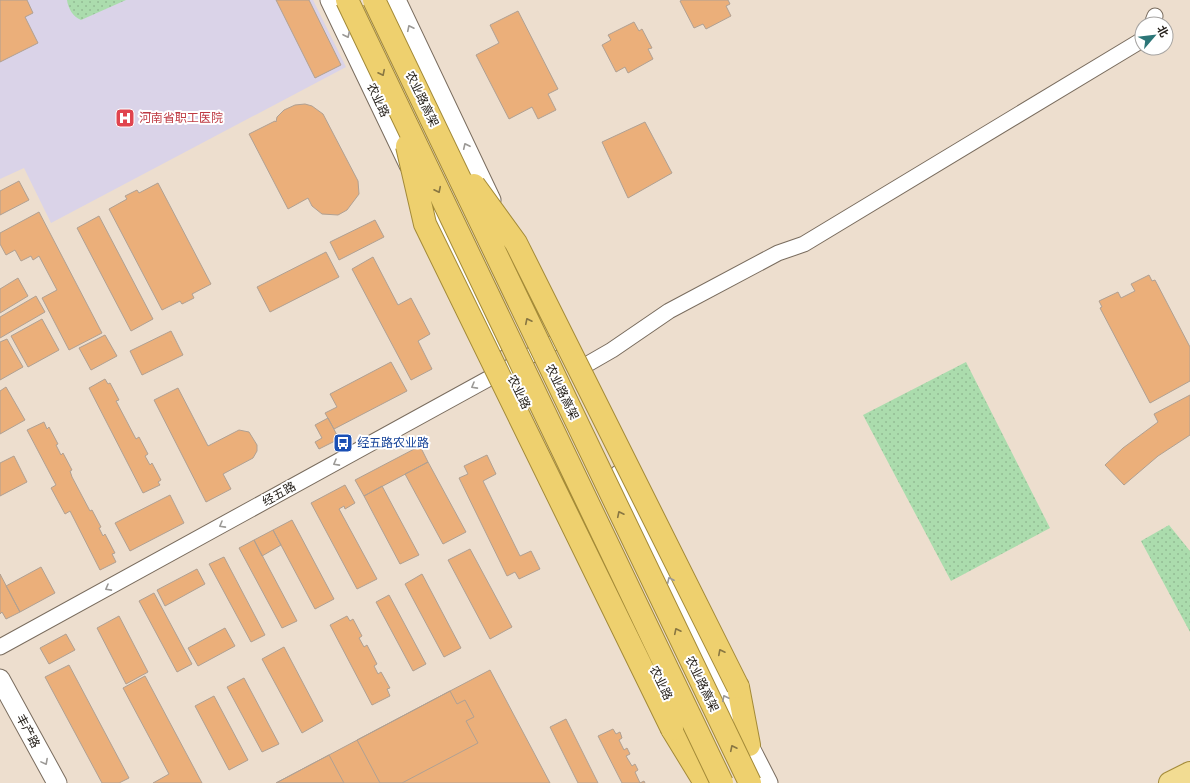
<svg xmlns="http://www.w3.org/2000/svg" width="1190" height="783" viewBox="0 0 1190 783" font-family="Poppins,'Noto Sans SC',sans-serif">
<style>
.medical{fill:#dad3e8}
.grass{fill:url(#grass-dots)}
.building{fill:#ebaf7a;stroke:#b0a092}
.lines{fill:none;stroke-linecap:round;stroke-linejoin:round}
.minor-casing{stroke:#796c5e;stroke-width:17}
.tertiary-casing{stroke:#796c5e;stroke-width:21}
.primary-casing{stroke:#a38a38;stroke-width:24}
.trunk-casing{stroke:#a38a38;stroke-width:24}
.minor{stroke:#fff;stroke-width:15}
.tertiary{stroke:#fff;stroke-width:19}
.primary{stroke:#f2dc92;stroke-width:22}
.trunk{stroke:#eed06e;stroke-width:22}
.trunk-bridge-casing{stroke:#a38a38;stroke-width:24;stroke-linecap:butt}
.trunk-bridge{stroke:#eed06e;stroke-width:22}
.oneway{stroke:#9b9996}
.oneway2{stroke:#887642}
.labels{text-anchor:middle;stroke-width:4;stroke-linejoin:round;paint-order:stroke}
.street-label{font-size:12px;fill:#211c16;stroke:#fff}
.health-label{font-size:12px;fill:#be3a42;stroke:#fff;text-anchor:start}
.transit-label{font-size:12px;fill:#164399;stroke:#fff;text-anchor:start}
</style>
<defs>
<pattern id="grass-dots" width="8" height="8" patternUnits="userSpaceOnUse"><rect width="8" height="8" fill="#abdcad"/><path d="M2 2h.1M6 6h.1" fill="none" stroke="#93bc94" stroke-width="1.8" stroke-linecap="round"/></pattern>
</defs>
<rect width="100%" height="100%" fill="#eddece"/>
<path class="medical" d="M0 0H313L346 67 51 223 24 168 0 179Z"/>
<path class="grass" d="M67 0H126L81 20C73 17 68 8 67 0Z
M966 362 1050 528 951 581 863 415Z
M1169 525 1190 551V632L1141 541Z"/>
<path class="building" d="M0 0H27L33 13 25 17 38 43 0 62Z
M276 0H309L341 65 315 78Z
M682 0H728L730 4 726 6 731 16 706 29 703 24 694 28 680 1Z
M518 11 558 89 548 94 556 110 538 119 532 107 509 119 476 55 499 43 490 25Z
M634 22 639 31 642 29 652 48 648 49 653 59 628 73 625 67 616 72 602 45 611 40 608 35Z
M305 104 312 106 323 114 358 181 359 194 347 210 338 215 322 214 312 206 308 198 288 209 249 134 275 121 276 122 277 117 284 110 295 105Z
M645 122 672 173 628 198 602 142Z
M19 181 29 200 0 215V191Z
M158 183 211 284 192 294 194 298 182 304 180 301 162 310 109 209 127 199 125 196 137 190 139 193Z
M39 212 102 333 69 350 42 298 57 290 39 256 33 260 31 256 21 261 15 250 6 255 0 244V233Z
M99 216 153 319 131 331 77 228Z
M375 220 384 237 339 260 330 242Z
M326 252 339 277 270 312 257 287Z
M373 257 398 305 411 298 430 334 418 341 432 369 411 380 352 269Z
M1149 275 1152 281 1155 280 1190 347V381L1150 403 1100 308 1102 307 1099 301 1118 292 1121 298 1135 291 1131 284Z
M18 278 28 296 0 313V289Z
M36 296 45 312 0 338V317Z
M42 319 59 350 28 367 11 336Z
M171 331 183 355 142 375 130 351Z
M105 335 117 356 91 370 79 348Z
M7 339 23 367 0 380V342Z
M391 362 407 391 334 429 325 413 337 407 330 394Z
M105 379 108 384 110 383 119 400 116 401 136 439 139 437 148 454 145 456 150 465 152 463 161 480 158 482 160 485 143 493 89 388Z
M6 387 25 420 0 434V391Z
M178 388 208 446 239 430 249 432 257 445V451L253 458 223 474 231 489 206 502 154 400Z
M1190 395V435L1158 456 1124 485 1105 465 1123 448 1158 422 1154 414Z
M328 418 339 439 319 449 315 442 322 438 315 425Z
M44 422 47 429 49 427 58 444 56 445 61 455 63 453 72 470 70 471 72 477 90 511 92 510 101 527 99 528 103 536 105 534 115 553 112 554 116 562 100 570 70 511 65 514 51 488 56 485 27 430Z
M420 446 428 462 364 496 355 480Z
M487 455 496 474 483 481 520 556 531 551 540 569 519 579 515 572 507 576 459 478 468 474 464 466Z
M14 456 27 482 0 496V463Z
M428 462 466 532 443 544 405 474Z
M345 485 355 503 345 509 344 506 339 509 377 579 357 589 311 503Z
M382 486 419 555 400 564 364 496Z
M170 495 184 523 130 551 115 523Z
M292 520 334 599 315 609 273 530Z
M273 530 281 545 262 556 254 540Z
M254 540 297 621 282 628 239 548Z
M470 549 512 627 490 639 448 560Z
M224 557 265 635 251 642 209 564Z
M41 567 55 593 20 612 6 586Z
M197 569 205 584 165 606 157 590Z
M0 574 20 612 6 619 2 612 0 614Z
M422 574 461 648 444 657 405 584Z
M154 593 192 664 177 672 139 601Z
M389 595 426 664 413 671 376 602Z
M119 616 148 672 126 684 97 628Z
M347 616 350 621 353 619 362 636 359 638 364 647 367 645 377 664 374 666 378 674 381 672 390 688 387 689 390 696 372 705 330 625Z
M225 628 235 646 198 666 188 648Z
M66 634 75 650 49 664 40 648Z
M284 647 323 721 302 733 262 659Z
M69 665 129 778 119 783H102L45 677Z
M490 670 550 783H276L450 691Z
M145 676 202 783H153L169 774 123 688Z
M244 678 279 744 262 752 227 687Z
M450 691 457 704 465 700 474 717 466 721 478 743 402 783H380L357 740Z
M214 696 248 760 229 770 195 706Z
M566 719 598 783H578L550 727Z
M613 729 616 734 620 732 622 738 619 740 624 750 627 748 630 754 626 756 632 766 635 764 638 770 635 772 640 783 644 781 645 783H622L598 736Z
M329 755 344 783H276Z"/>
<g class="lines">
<g class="minor-casing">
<path id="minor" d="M1152 24 1155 16
M579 369 612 350 669 311 778 253 804 244 1142 40
M0 647 557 341"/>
</g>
<g class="tertiary-casing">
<path id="tertiary" d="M330 0 409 165
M396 0 491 200
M424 196 495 343
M620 474 724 697 768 783
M0 679 57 783"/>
</g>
<g class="primary-casing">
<path id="primary" d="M1170 783 1190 773"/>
</g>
<g class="trunk-casing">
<path id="trunk" d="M738 687 749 745
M672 729 705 783"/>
</g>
<use href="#minor" class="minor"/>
<use href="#tertiary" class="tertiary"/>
<use href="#primary" class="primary"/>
<use href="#trunk" class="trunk"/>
<g class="trunk-bridge-casing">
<path id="trunk-bridge" d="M347 0 722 783
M374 0 750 783
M407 146 425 224 672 729
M474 185 516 243 738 687"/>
</g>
<use href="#trunk-bridge" class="trunk-bridge"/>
</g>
<defs><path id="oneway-chevron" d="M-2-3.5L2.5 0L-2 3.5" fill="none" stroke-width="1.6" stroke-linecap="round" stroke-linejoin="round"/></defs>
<g class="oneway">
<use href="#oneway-chevron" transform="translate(410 28) rotate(-116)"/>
<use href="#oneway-chevron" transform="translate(347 35) rotate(65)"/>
<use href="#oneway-chevron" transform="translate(466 146) rotate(-115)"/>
<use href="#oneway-chevron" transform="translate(474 386) rotate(151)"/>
<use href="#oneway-chevron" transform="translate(336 463) rotate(151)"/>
<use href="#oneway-chevron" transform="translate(222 525) rotate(151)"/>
<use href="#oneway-chevron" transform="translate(670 580) rotate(-115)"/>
<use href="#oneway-chevron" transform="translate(108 588) rotate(151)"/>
<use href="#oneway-chevron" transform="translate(725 698) rotate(-116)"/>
<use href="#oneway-chevron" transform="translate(45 762) rotate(62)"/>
</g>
<g class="oneway2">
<use href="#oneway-chevron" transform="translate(382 73) rotate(64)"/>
<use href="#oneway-chevron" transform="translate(438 190) rotate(64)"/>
<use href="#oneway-chevron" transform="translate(528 321) rotate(-116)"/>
<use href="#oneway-chevron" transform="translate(620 514) rotate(-116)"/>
<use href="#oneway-chevron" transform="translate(677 631) rotate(-116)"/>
<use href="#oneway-chevron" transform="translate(721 652) rotate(-117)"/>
<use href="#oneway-chevron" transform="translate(733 748) rotate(-116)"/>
</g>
<defs>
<g id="hospital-square" transform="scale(1)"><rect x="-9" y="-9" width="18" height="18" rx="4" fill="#e0444e" stroke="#fff"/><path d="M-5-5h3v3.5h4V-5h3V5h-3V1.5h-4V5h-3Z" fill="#fff"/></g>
<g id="bus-square" transform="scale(1)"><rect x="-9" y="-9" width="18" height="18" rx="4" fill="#1a4fb4" stroke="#fff"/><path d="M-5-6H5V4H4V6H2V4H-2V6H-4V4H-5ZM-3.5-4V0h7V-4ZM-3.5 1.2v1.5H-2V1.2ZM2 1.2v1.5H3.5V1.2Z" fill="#fff"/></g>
</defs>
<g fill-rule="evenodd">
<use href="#hospital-square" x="125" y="118"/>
<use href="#bus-square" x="343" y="443"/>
</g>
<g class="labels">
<g class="street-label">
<text transform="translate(422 99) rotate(64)" y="4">农业路高架</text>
<text transform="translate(378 100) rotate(65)" y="4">农业路</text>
<text transform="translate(519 392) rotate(64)" y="4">农业路</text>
<text transform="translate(562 392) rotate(64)" y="4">农业路高架</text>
<text transform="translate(279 494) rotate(-29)" y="4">经五路</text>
<text transform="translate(661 683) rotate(64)" y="4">农业路</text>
<text transform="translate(702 684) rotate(64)" y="4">农业路高架</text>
<text transform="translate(28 731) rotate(62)" y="4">丰产路</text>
</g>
<g class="health-label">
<text x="139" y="122">河南省职工医院</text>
</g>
<g class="transit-label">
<text x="357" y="447">经五路农业路</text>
</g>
</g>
<g transform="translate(1154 36) rotate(62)"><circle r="19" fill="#ffffff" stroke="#a6a4a2"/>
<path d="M0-3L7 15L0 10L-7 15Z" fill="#2c7678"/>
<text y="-6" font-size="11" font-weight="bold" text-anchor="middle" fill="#211c16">北</text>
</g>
</svg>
